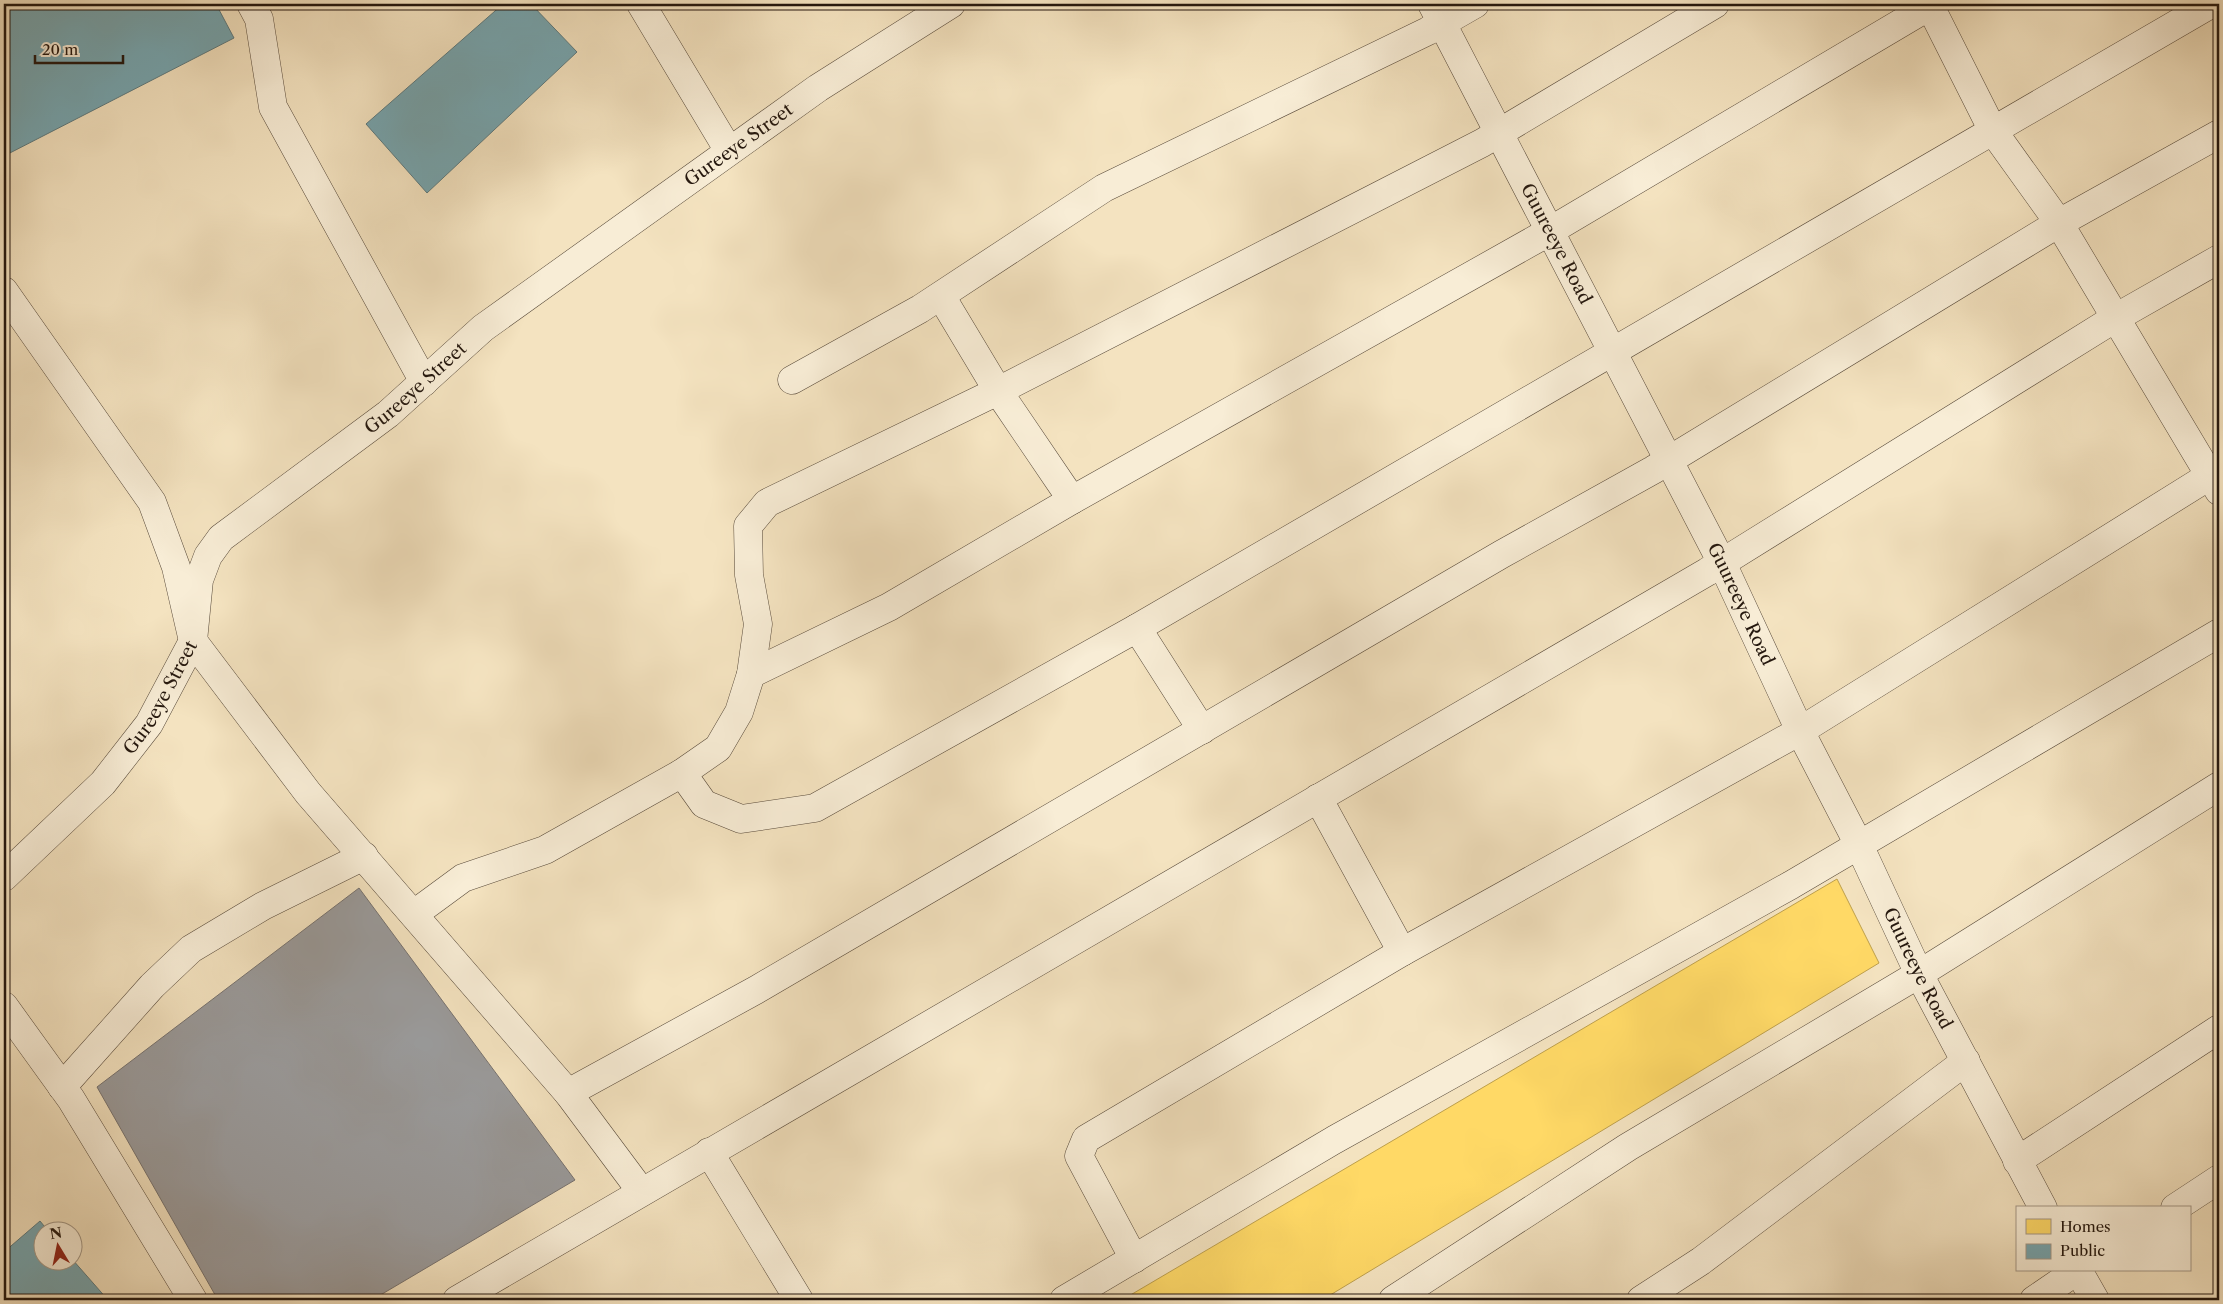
<svg xmlns="http://www.w3.org/2000/svg" width="2223" height="1304" viewBox="0 0 2223 1304" font-family="'Libre Caslon Text',serif">
<style>
.homes{fill:#ffd966;stroke:#bd9f4c}
.public{fill:#76a5af;stroke:#5d7a7f}
.industry{fill:#999;stroke:#76726f}
.lines{fill:none;stroke-linecap:round;stroke-linejoin:round}
.minor-casing{stroke:#584a3a;stroke-width:29}
.minor{stroke:#f8edd6;stroke-width:28}
.labels{text-anchor:middle;stroke-width:5;stroke-linejoin:round;paint-order:stroke}
.street-label{font-size:18px;fill:#24170e;stroke:#f8edd6}
</style>
<rect width="100%" height="100%" fill="#f4e3c0"/>
<filter id="stains"><feTurbulence type="fractalNoise" baseFrequency=".004" numOctaves="4"/><feColorMatrix values="0 0 0 0 .2 0 0 0 0 .09 0 0 0 0 .02 0 0 0 .5 -.17"/></filter>
<radialGradient id="worn" r=".72"><stop offset=".6" stop-color="#630" stop-opacity="0"/><stop offset="1" stop-color="#630" stop-opacity=".3"/></radialGradient>
<path class="homes" d="M1837 879 1879 963 1322 1300H1122Z"/>
<path class="public" d="M4 4H216L234 38 4 156Z
M503 4H531L577 52 427 193 366 124Z
M40 1221 49 1232H42V1262H72V1259L108 1300H4V1252Z"/>
<path class="industry" d="M359 888 575 1180 372 1300H218L97 1087Z"/>
<g class="lines">
<g class="minor-casing">
<g id="minor">
<path d="M251 4 259 19 273 107 424 382"/>
<path d="M641 4 729 151"/>
<path id="s1" d="M1432 4 1722 563 1800 731 1859 845 1919 974 2043 1208"/>
<path d="M1929 4 1993 131 2059 223 2219 491"/>
<path d="M4 291 152 502 176 567 193 641 308 793 568 1093 641 1191"/>
<path d="M941 296 998 391 1072 500"/>
<path d="M792 380 920 309 1104 188 1428 31 1475 4"/>
<path d="M1137 628 1202 730"/>
<path d="M751 674 889 607 1072 500 1538 238 1933 4"/>
<path d="M682 773 704 804 741 819 815 808 1137 628 2211 4"/>
<path d="M1318 798 1402 952"/>
<path id="s2" d="M4 877 103 783 149 724 193 641 199 580 208 556 221 538 388 414 483 328 818 88 951 4"/>
<path d="M414 914 463 878 545 850 682 773 718 748 739 712 751 674 758 624 749 575 748 526 767 503 998 391 1482 143 1715 4"/>
<path d="M4 1006 71 1099 193 1300"/>
<path d="M62 1087 152 986 191 949 263 906 364 856"/>
<path d="M568 1093 756 990 1502 554 1653 470 2059 223 2219 134"/>
<path d="M709 1152 799 1300"/>
<path d="M2017 1161 2219 1029"/>
<path d="M2175 1208 2219 1179"/>
<path d="M1134 1259 1079 1156 1086 1139 1402 952 1800 731 2219 470"/>
<path d="M2078 1270 2095 1300"/>
<path d="M457 1300 1707 572 2117 317 2219 259"/>
<path d="M1064 1300 1334 1140 1791 885 2219 633"/>
<path d="M1393 1300 1628 1147 1919 974 2219 786"/>
<path d="M1641 1300 1701 1261 1966 1061"/>
<path d="M2034 1300 2078 1270"/>
</g>
</g>
<use href="#minor" class="minor"/>
</g>
<g class="labels">
<g class="street-label">
<text dy="6" stroke="none"><textPath href="#s2" startOffset="1065">Gureeye Street</textPath></text>
<text dy="6" stroke="none"><textPath href="#s1" startOffset="270">Guureeye Road</textPath></text>
<text dy="6" stroke="none"><textPath href="#s2" startOffset="660">Gureeye Street</textPath></text>
<text dy="6" stroke="none"><textPath href="#s1" startOffset="675">Guureeye Road</textPath></text>
<text dy="6" stroke="none"><textPath href="#s2" startOffset="240">Gureeye Street</textPath></text>
<text dy="6" stroke="none"><textPath href="#s1" startOffset="1080">Guureeye Road</textPath></text>
</g>
</g>
<rect width="2223" height="1304" fill="none" stroke="#f4e3c0" stroke-width="20"/>
<rect x="5" y="5" width="2213" height="1294" fill="none" stroke="#24170e" stroke-width="2.5"/>
<rect x="10" y="10" width="2203" height="1284" fill="none" stroke="#24170e"/>
<rect x="2016" y="1206" width="175" height="65" fill="#f8edd6" stroke="#a39786"/>
<rect x="2026" y="1219" width="25" height="15" fill="#ffd966" stroke="#a39786"/>
<text x="2060" y="1232" font-size="15" fill="#24170e">Homes</text>
<rect x="2026" y="1244" width="25" height="15" fill="#76a5af" stroke="#a39786"/>
<text x="2060" y="1256" font-size="15" fill="#24170e">Public</text>
<g transform="translate(58 1246) rotate(350)"><circle r="24" fill="#f8edd6" stroke="#a39786"/>
<path d="M0-4L9 19L0 12L-9 19Z" fill="#8f2418"/>
<text y="-8" font-size="14" font-weight="bold" text-anchor="middle" fill="#24170e">N</text>
</g>
<path d="M35 55v8h88v-8" fill="none" stroke="#24170e" stroke-width="2.5"/>
<text x="42" y="55" font-size="15" fill="#24170e" stroke="#f8edd6" stroke-width="4" paint-order="stroke">20 m</text>
<rect width="100%" height="100%" filter="url(#stains)"/>
<rect width="100%" height="100%" fill="url(#worn)"/>
</svg>
